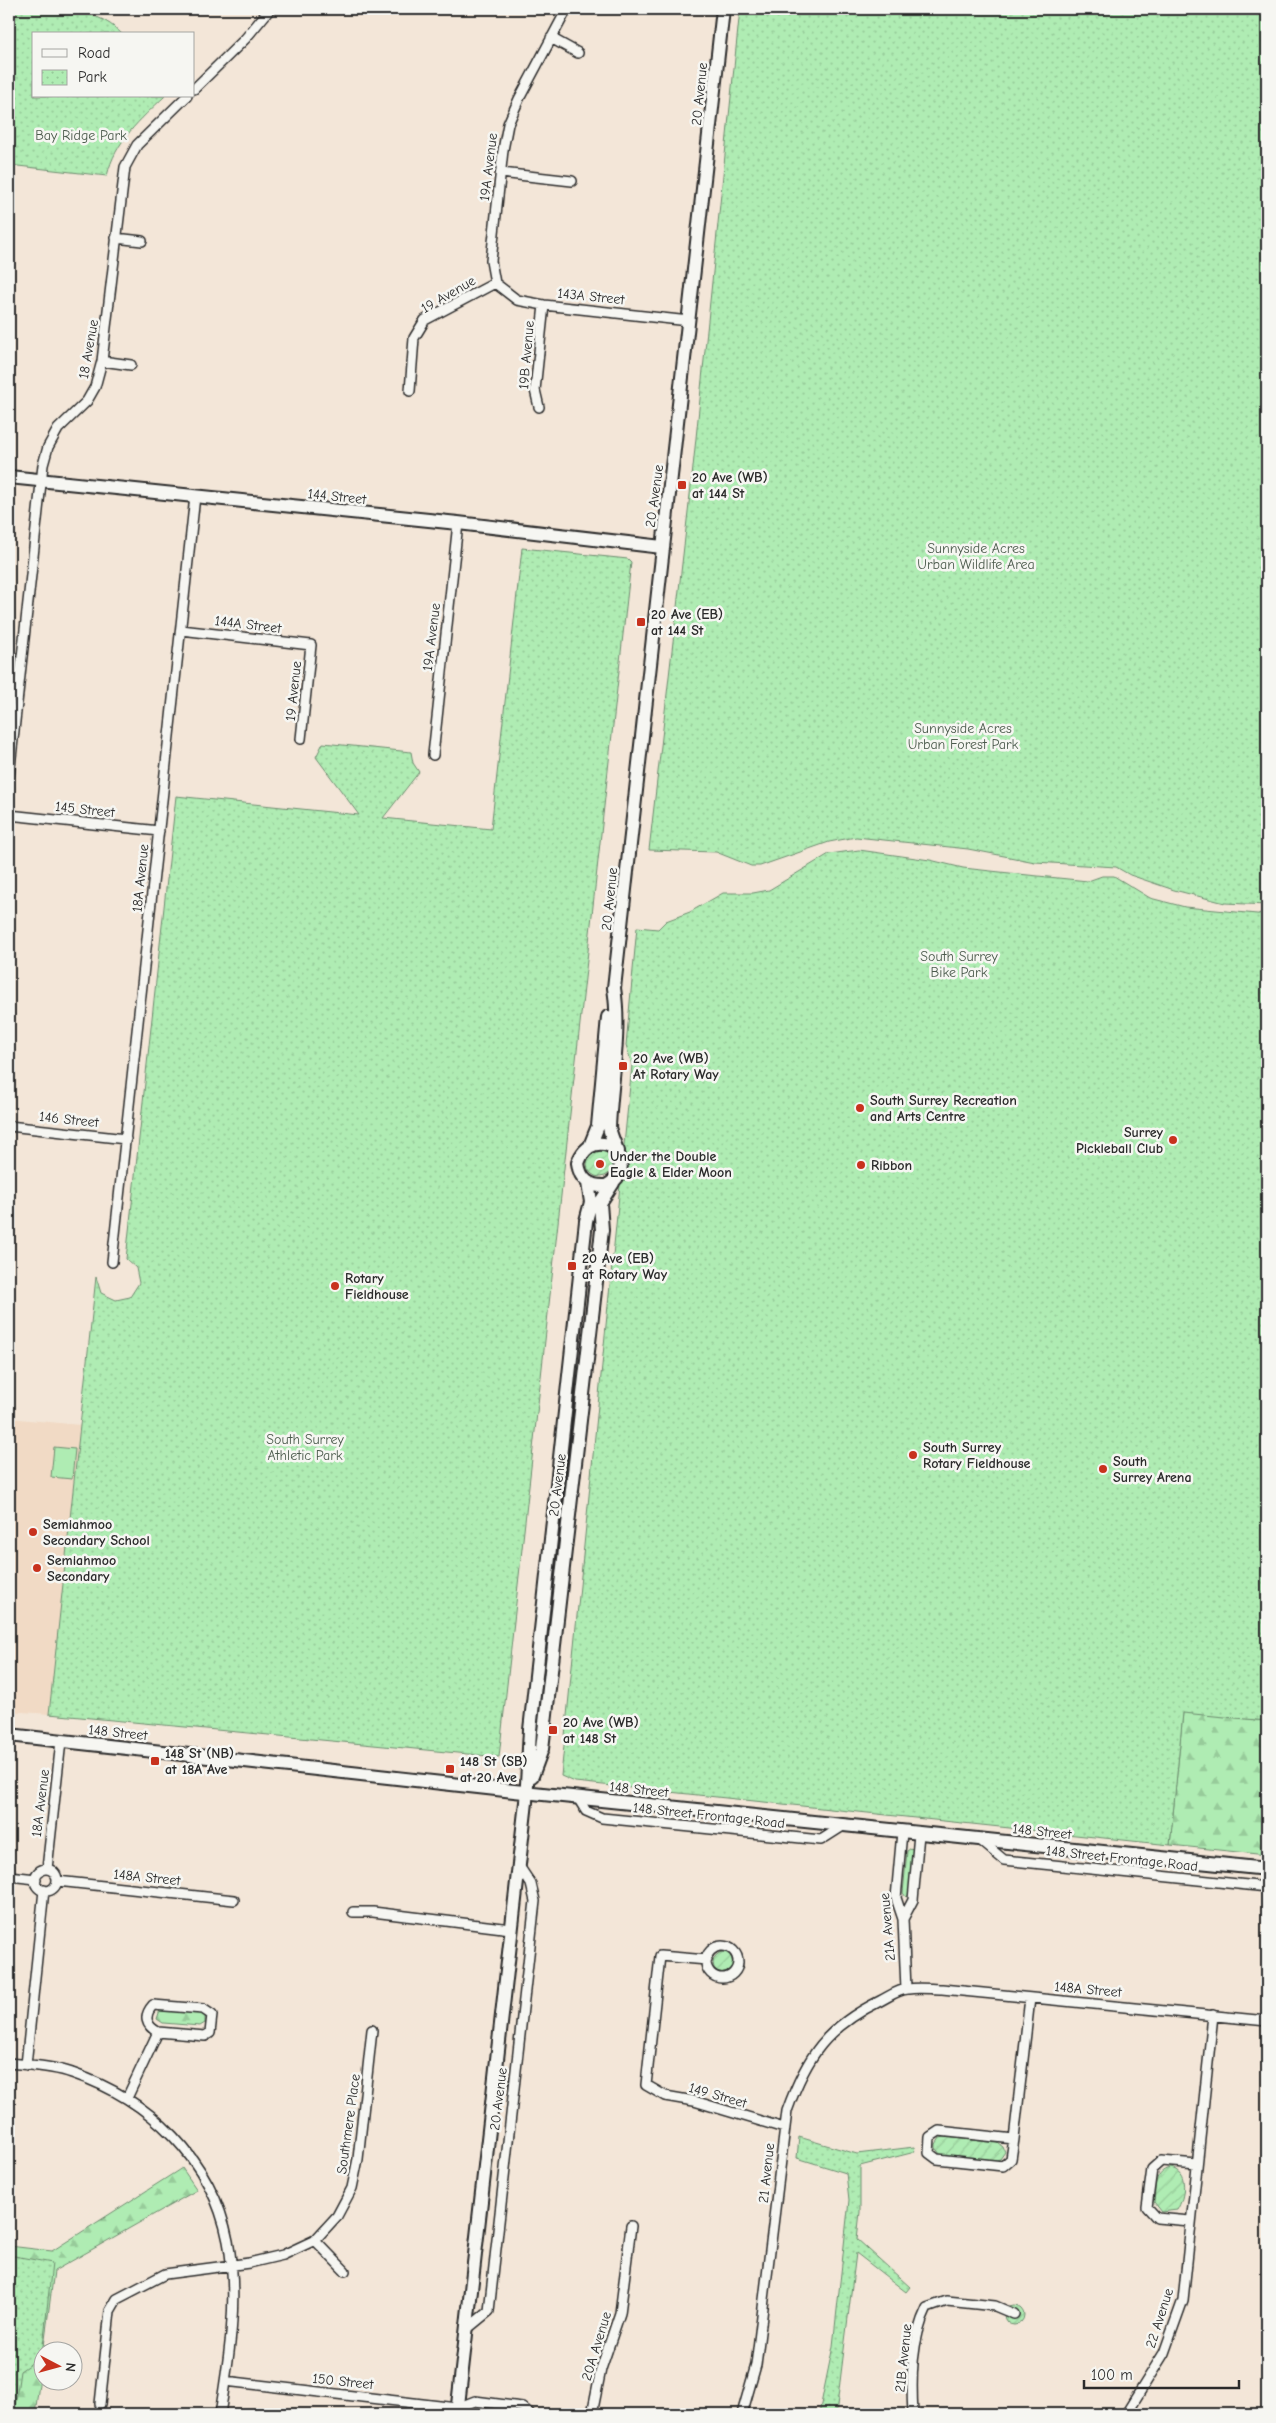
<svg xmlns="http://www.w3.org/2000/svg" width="1276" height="2423" viewBox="0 0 1276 2423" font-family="'Comic Neue',sans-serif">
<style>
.built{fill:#f1dac5}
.grass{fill:#afecb3;stroke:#6d8c6f}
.forest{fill:url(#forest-firs);stroke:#6d8c6f}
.park{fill:url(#park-dots);stroke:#6d8c6f}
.garden{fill:url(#garden-furrows);stroke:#6d8c6f}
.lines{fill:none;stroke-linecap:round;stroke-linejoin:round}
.street-casing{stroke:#2b2b2b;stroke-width:12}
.secondary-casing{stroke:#2b2b2b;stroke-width:16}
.street{stroke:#f6f6f2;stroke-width:9}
.secondary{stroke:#f6f6f2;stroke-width:12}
.poi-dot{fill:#c8321e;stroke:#f6f6f2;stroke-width:2}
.labels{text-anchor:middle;stroke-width:5;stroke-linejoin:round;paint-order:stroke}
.street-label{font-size:14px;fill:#2b2b2b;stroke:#f6f6f2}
.park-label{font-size:14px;fill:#4c5b4d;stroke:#f6f6f2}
.poi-label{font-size:14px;font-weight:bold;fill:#2b2b2b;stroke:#f6f6f2;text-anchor:start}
</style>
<defs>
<pattern id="forest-firs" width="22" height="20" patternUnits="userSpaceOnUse" patternTransform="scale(1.25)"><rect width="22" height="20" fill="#afecb3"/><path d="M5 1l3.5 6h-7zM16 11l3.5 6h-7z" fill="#97cb9a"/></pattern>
<pattern id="park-dots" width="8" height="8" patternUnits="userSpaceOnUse" patternTransform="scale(1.25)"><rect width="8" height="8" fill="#afecb3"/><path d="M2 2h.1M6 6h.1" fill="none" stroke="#97cb9a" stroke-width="1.8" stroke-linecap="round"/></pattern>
<pattern id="garden-furrows" width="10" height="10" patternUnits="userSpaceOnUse" patternTransform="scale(1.25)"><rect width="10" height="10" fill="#afecb3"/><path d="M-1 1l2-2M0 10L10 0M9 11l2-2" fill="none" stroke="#97cb9a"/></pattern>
</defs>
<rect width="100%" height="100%" fill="#f3e6d8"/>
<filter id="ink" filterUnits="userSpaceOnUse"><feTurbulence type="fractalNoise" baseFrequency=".02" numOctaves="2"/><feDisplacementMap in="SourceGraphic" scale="10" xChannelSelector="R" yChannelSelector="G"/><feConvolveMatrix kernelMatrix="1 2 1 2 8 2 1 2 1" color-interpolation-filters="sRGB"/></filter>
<g filter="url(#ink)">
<path class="built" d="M9 1418 80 1425 49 1714 9 1711Z"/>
<path class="grass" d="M54 1447 75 1449 72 1479 51 1477Z
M911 1848 914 1851 910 1895 906 1897 903 1893 907 1851Z"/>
<path class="forest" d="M1183 1712 1267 1721V1855L1170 1845Z
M160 2010 202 2014 205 2016V2023L200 2026 163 2023 157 2019Z
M182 2168 197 2190 54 2271 35 2414H9V2246L52 2251Z"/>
<path class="park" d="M9 9C48 9 92 3 122 34H34V96H165C140 120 115 141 107 176L9 165Z
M740 9H1267V905L1225 903 1174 890 1130 875 1116 867 1035 862 968 849 856 837 829 842 760 866H751L716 852 649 850 692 477Z
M522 548 628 559 631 562 499 1757 49 1714 96 1277 101 1293 116 1300 130 1297 139 1283 136 1268 126 1259 176 796 359 815 316 757 323 743 411 752 413 763 419 772 383 818 491 829Z
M859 850 930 860 963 868 1028 875 1088 881 1102 876H1114L1150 898 1185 907 1267 915V1721L1183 1713 1170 1845 575 1782 561 1776 632 1065 626 1045 637 927 658 929 666 921 690 912 723 893H753L769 890 829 854Z
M799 2137 857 2154 914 2147 915 2152 860 2166V2212L857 2239 910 2287 906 2292 856 2253 836 2414H819L833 2346 849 2200 846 2173 797 2158Z
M9 2255 52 2263 42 2356 20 2371 14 2414H9Z"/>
<path class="garden" d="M587 1164a13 13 0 1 1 26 0a13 13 0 1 1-26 0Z
M713 1963a11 11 0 1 1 22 0a11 11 0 1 1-22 0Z
M945 2137 998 2143 1003 2147 1005 2152 1000 2159 996 2160 941 2155 936 2149V2144L940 2138Z
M1170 2168C1189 2171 1185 2197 1177 2210L1162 2212 1154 2202C1156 2187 1153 2172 1170 2168Z
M1004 2315a10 10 0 1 1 20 0a10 10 0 1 1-20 0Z"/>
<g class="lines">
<g class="street-casing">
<path id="street" d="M551 38 578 53
M194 89 245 39 270 9
M501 173 572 181
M116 238 142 241
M495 283 491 261 503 150 508 124 519 99 567 9
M495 283 517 300 544 305 689 321
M102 361 131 365
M410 391 414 338 425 320 495 283
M539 407 535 390 544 305
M181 630 311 645 301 739
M433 755 458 523
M9 776 43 465 48 447 58 429 87 401 95 387 102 361 125 167 137 145 187 96
M9 815 159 831
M9 1126 126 1139
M112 1262 195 496
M578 1798 586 1811 602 1818 821 1840 843 1826
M902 1832 896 1898 903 1919 906 1989
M980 1840 1004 1860 1267 1887
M47 1869 61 1741
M35 1880a11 11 0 1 1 22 0a11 11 0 1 1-22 0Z
M9 1876 36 1879
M57 1881 234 1900
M353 1912H373L511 1929
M903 1919 913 1900 919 1834
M706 1962a16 16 0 1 1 32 0a16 16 0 1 1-32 0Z
M707 1960 660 1956 646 2085 665 2096 694 2101 784 2128
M9 2063C29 2065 53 2066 72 2073 149 2099 212 2159 228 2241 239 2297 229 2358 220 2414
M26 2065 44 1890
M127 2098 158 2032 205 2036 210 2033 212 2015 203 2009 153 2005C143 2016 146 2026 158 2032
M1014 2139 1011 2159 1003 2166 937 2159 929 2153 930 2137 939 2131 1014 2139 1030 1998
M1190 2221 1157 2218 1147 2207 1152 2169 1161 2161 1197 2164
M315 2240 345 2271
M467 2329 489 2311 535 1901 531 1884 519 1866
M225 2381 457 2408 475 2401 522 2407 530 2414
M100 2404 110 2311 117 2299 165 2274 249 2263 283 2255 315 2240 337 2216 352 2188 358 2159 372 2030
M457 2408 467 2414
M592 2414 601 2369 620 2313 631 2226
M742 2414 756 2365 787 2111C807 2055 827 2027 880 2001 888 1997 899 1989 908 1989 919 1987 931 1989 942 1989L1267 2021
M913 2414C911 2379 911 2340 927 2308L947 2301 995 2306 1014 2314
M1126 2414 1164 2353 1183 2300 1213 2015"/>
</g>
<g class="secondary-casing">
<path id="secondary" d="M9 477 458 523 662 547
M590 1146 598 1126 608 1017
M618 1151C602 1138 585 1143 578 1163 580 1180 590 1187 606 1186 635 1171 613 1149 609 1127 611 1081 621 1033 614 988L723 9
M9 1735 514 1791 1267 1869
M532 1776 542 1749 602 1230 600 1203 613 1183
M457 2414 526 1802 530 1730 586 1221 591 1202 588 1183"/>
</g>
<use href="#street" class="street"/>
<use href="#secondary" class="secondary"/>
</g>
</g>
<g class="poi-dot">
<rect x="677" y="480" width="10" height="10" rx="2.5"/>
<rect x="636" y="617" width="10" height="10" rx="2.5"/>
<rect x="618" y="1061" width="10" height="10" rx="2.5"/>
<circle cx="860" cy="1108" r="5"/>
<circle cx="1173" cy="1140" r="5"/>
<circle cx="600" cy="1164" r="5"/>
<circle cx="861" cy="1165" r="5"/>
<rect x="567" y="1261" width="10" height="10" rx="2.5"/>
<circle cx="335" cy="1286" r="5"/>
<circle cx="913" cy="1455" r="5"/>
<circle cx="1103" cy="1469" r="5"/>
<circle cx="33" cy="1532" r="5"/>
<circle cx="37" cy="1568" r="5"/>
<rect x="548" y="1725" width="10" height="10" rx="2.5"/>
<rect x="150" y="1756" width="10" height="10" rx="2.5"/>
<rect x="445" y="1764" width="10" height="10" rx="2.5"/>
</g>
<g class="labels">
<g class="street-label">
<text transform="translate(699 94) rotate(-84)" y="5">20 Avenue</text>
<text transform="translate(488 167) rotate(-83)" y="5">19A Avenue</text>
<text transform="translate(448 294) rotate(-30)" y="5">19 Avenue</text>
<text transform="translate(591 296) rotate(6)" y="5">143A Street</text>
<text transform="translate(88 349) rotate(-80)" y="5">18 Avenue</text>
<text transform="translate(526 355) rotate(-85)" y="5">19B Avenue</text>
<text transform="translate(337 496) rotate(6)" y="5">144 Street</text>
<text transform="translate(654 496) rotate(-82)" y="5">20 Avenue</text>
<text transform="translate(248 624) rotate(7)" y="5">144A Street</text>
<text transform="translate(431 637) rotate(-83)" y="5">19A Avenue</text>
<text transform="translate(293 691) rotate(-84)" y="5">19 Avenue</text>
<text transform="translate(85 809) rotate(6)" y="5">145 Street</text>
<text transform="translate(140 878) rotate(-84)" y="5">18A Avenue</text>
<text transform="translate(609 899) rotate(-84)" y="5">20 Avenue</text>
<text transform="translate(69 1119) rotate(6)" y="5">146 Street</text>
<text transform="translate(557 1485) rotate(-83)" y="5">20 Avenue</text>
<text transform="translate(118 1732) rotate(6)" y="5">148 Street</text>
<text transform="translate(639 1789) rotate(6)" y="5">148 Street</text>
<text transform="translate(40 1803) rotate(-83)" y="5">18A Avenue</text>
<text transform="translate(709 1815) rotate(6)" y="5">148 Street Frontage Road</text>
<text transform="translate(1042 1831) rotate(6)" y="5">148 Street</text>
<text transform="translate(1122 1858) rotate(6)" y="5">148 Street Frontage Road</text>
<text transform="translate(147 1877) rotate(6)" y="5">148A Street</text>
<text transform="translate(887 1927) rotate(-95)" y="5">21A Avenue</text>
<text transform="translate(1088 1989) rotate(5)" y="5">148A Street</text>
<text transform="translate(718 2095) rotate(16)" y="5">149 Street</text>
<text transform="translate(498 2099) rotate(-83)" y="5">20 Avenue</text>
<text transform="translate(348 2124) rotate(-82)" y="5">Southmere Place</text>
<text transform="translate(766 2173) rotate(-84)" y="5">21 Avenue</text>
<text transform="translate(1159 2318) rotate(-72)" y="5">22 Avenue</text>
<text transform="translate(596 2346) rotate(-73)" y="5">20A Avenue</text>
<text transform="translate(903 2358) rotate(-84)" y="5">21B Avenue</text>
<text transform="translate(343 2381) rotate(6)" y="5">150 Street</text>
</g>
<g class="park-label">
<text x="81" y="140">Bay Ridge Park</text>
<text x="976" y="553">Sunnyside Acres<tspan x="976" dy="16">Urban Wildlife Area</tspan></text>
<text x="963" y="733">Sunnyside Acres<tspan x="963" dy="16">Urban Forest Park</tspan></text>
<text x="959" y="961">South Surrey<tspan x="959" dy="16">Bike Park</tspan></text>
<text x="305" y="1444">South Surrey<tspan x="305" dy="16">Athletic Park</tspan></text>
</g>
<g class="poi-label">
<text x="692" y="482">20 Ave (WB)<tspan x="692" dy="16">at 144 St</tspan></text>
<text x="651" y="619">20 Ave (EB)<tspan x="651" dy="16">at 144 St</tspan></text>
<text x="633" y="1063">20 Ave (WB)<tspan x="633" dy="16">At Rotary Way</tspan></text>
<text x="870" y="1105">South Surrey Recreation<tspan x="870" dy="16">and Arts Centre</tspan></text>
<text x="1163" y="1137" text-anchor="end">Surrey<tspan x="1163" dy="16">Pickleball Club</tspan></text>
<text x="610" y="1161">Under the Double<tspan x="610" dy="16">Eagle &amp; Elder Moon</tspan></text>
<text x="871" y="1170">Ribbon</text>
<text x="582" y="1263">20 Ave (EB)<tspan x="582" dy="16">at Rotary Way</tspan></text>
<text x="345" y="1283">Rotary<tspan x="345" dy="16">Fieldhouse</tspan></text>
<text x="923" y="1452">South Surrey<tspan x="923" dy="16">Rotary Fieldhouse</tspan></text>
<text x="1113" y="1466">South<tspan x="1113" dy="16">Surrey Arena</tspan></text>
<text x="43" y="1529">Semiahmoo<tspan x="43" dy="16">Secondary School</tspan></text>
<text x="47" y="1565">Semiahmoo<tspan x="47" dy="16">Secondary</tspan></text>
<text x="563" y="1727">20 Ave (WB)<tspan x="563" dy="16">at 148 St</tspan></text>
<text x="165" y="1758">148 St (NB)<tspan x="165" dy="16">at 18A Ave</tspan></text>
<text x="460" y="1766">148 St (SB)<tspan x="460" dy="16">at 20 Ave</tspan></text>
</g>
</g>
<rect width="1276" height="2423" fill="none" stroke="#f6f6f2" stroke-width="30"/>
<rect x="15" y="15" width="1246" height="2393" fill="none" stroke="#2b2b2b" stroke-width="2" filter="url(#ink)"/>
<rect x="32" y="32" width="162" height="65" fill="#f6f6f2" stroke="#a5a5a2"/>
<rect x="42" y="49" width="25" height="8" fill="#f6f6f2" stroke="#a5a5a2"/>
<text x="78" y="58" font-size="15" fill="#2b2b2b">Road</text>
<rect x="42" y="70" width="25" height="15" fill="url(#park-dots)" stroke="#a5a5a2"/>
<text x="78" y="82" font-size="15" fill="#2b2b2b">Park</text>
<g transform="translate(58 2366) rotate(96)"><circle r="24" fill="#f6f6f2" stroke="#a5a5a2"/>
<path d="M0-4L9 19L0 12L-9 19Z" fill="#c8321e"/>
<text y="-8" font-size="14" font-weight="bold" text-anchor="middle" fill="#2b2b2b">N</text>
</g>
<path d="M1084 2380v8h155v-8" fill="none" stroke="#2b2b2b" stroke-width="2.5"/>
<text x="1091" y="2380" font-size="15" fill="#2b2b2b" stroke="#f6f6f2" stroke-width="4" paint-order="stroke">100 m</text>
</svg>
